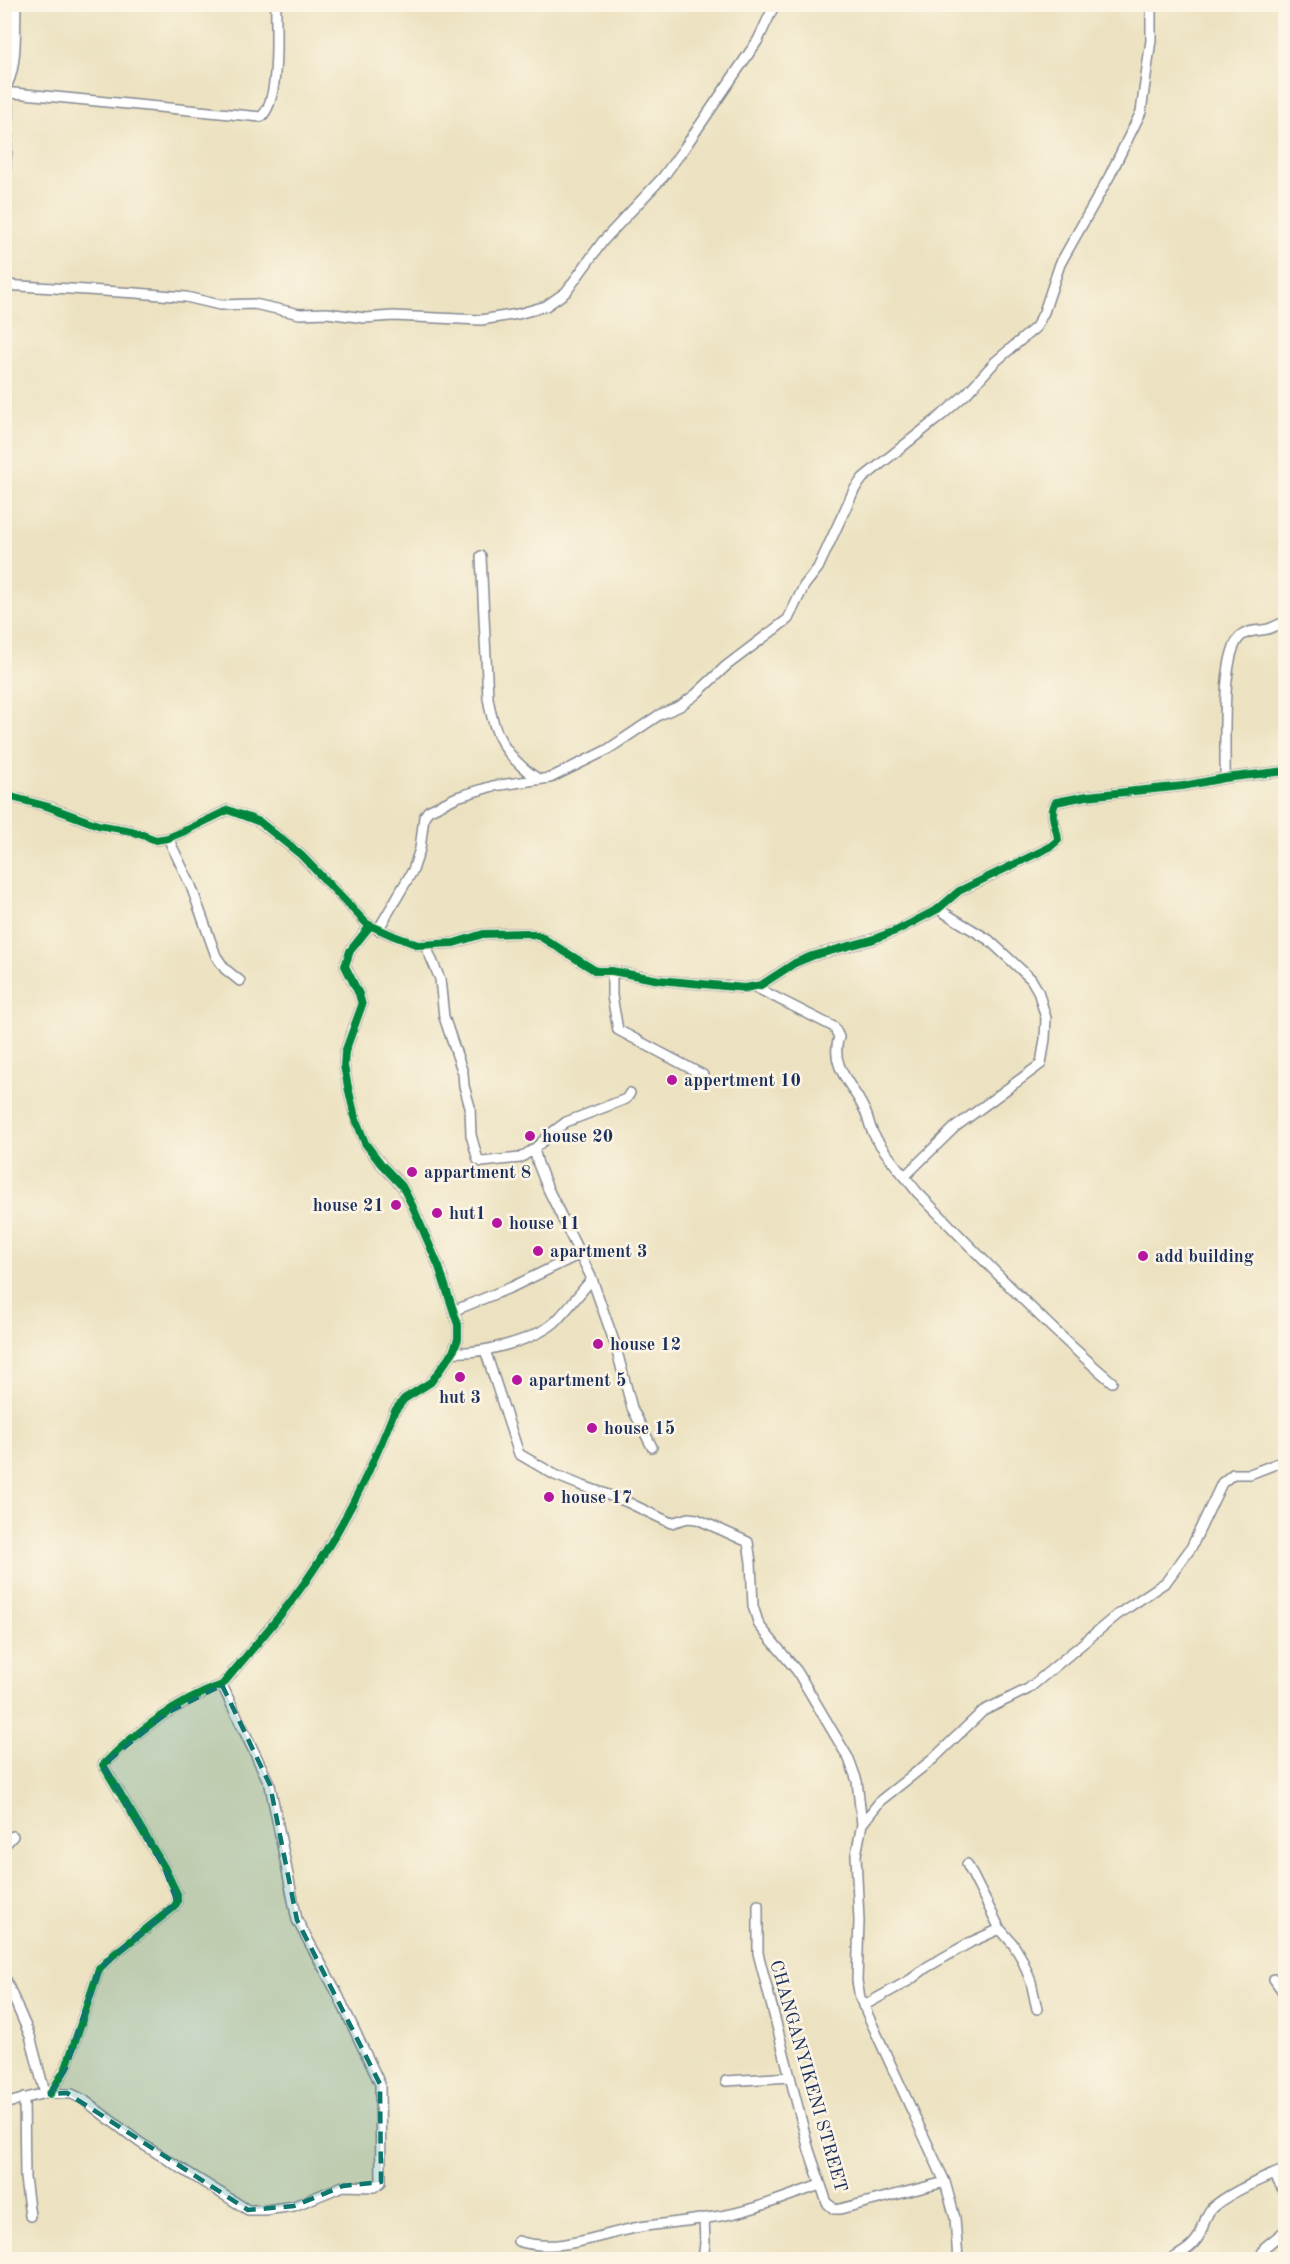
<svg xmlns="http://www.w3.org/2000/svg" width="1290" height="2264" viewBox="0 0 1290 2264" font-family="'Old Standard TT',serif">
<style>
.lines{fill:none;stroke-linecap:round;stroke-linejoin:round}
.minor-casing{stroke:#848890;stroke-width:12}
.minor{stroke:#fff;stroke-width:9}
.cycleway-casing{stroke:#fcf5e5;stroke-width:11}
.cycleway{stroke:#00873e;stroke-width:8}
.marked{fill:#0f766e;fill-opacity:0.2;stroke:#0f766e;stroke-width:4.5;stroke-dasharray:12 8;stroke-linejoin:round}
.poi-dot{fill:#b5179e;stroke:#fcf5e5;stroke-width:2}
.labels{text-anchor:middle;stroke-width:5;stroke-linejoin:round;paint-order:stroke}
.poi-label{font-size:18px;font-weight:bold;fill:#1b2f5e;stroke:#fcf5e5;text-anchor:start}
.street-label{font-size:18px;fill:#1b2f5e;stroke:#fcf5e5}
</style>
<rect width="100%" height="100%" fill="#fcf5e5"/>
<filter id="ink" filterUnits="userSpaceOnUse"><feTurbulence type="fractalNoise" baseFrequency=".0167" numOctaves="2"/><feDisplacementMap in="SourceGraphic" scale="12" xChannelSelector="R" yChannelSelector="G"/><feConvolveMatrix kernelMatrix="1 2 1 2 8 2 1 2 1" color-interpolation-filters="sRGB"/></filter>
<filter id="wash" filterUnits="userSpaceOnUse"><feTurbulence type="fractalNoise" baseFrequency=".008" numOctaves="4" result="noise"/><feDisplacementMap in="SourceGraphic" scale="24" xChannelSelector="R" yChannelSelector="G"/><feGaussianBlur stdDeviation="1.35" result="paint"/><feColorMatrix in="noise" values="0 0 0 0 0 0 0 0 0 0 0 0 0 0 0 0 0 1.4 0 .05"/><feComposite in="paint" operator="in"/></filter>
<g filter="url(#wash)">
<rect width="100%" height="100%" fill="#ece2c1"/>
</g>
<g filter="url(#ink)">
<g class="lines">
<g class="minor-casing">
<path id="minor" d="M4 89C18 73 15 26 16 4
M4 92 261 117C281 100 275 30 276 4
M4 191 9 112 6 93
M4 285 136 293 186 297 220 305 254 304 300 314 327 313 365 318 393 316 481 320 518 314 546 306 566 292 603 241 663 177 685 147 758 40 775 4
M481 556 488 698C494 737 506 757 538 779
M1225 778C1226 749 1220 653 1241 636 1248 630 1260 631 1268 629 1274 627 1280 624 1286 621
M4 795 49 807 98 825 132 831 156 840 168 838 187 830 228 810 260 822 301 855 367 924 394 936 418 945 454 943 483 934 527 933 541 937 596 971H612L659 980 745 988 761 985 795 963 812 956 871 940 898 930 938 909 959 891 1050 847 1058 840C1057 826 1048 814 1056 802L1087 796 1183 786 1225 778 1286 771
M168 838 191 886 216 956 225 969 240 981
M378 930 413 870 420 849 424 817 428 811 457 797 493 786 550 778 607 750 659 715 680 706 695 695 726 666 788 619 804 586 818 568 854 490 863 478 942 415 967 393 995 362 1036 327 1044 312 1060 264 1109 177 1141 112 1151 40V4
M425 944 440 979 444 1017 463 1073 464 1086 470 1107 471 1135 478 1160 482 1162 520 1158 534 1149 554 1131 566 1122 626 1099 630 1093
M612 971V996L618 1030 703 1075
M755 987 834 1027 839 1037C829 1066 853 1085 864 1109 868 1116 869 1124 872 1131 881 1150 904 1175 917 1192 981 1257 1043 1323 1112 1382
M534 1149 538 1164 548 1189 592 1279 615 1344 632 1408 652 1447
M905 1176 954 1128 1041 1064 1045 1039 1046 1018 1038 991 1031 979 989 940 938 909
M453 1311 512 1287 580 1254
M485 1350 519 1454 555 1475 580 1485 625 1501 671 1523 688 1518 697 1519 748 1542 751 1562 753 1606 759 1625 797 1671 849 1759 857 1781 862 1824
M453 1352C481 1354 533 1341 555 1322 568 1309 580 1293 592 1279
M4 1846 13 1836
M967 1864 1000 1929 1013 1944 1022 1959 1031 1982 1037 2009
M758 1905V1953L809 2150 827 2203 834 2209H840L945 2182
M4 1976 30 2036 45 2093
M1274 1979 1286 1996
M863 2006 910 1980 927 1967 971 1942 1000 1929
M726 2081 790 2077
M50 2094 66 2068 99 1969 112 1956 174 1907 177 1902V1894L164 1867 103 1765C135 1732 178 1701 222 1685 245 1657 270 1629 292 1600 335 1544 368 1478 394 1412L404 1399 431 1382 453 1352 458 1339V1325L439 1267 412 1205 402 1186 381 1164 365 1143 355 1117 348 1087 344 1066 345 1052 362 1005 359 994 345 966 350 951 370 926
M24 2098 25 2178 30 2216
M4 2104 45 2093 72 2094 84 2100 139 2142 248 2210H266L294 2206 343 2186 375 2187 381 2182 380 2084 335 1989 297 1920 270 1785 222 1685
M1274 2174 1286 2195
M518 2241C559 2254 600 2234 640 2227 665 2223 690 2221 714 2217 750 2212 785 2197 820 2185
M703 2260 705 2243 704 2218
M958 2260 955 2218 945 2182 860 1998 857 1981 859 1921 856 1855 862 1824 881 1800 933 1759 983 1711 1028 1689 1117 1615 1166 1582 1191 1548 1222 1483 1233 1474H1250L1286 1460
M1170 2260C1184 2252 1197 2245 1202 2229 1205 2221 1206 2214 1212 2208 1227 2194 1266 2177 1286 2169
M1259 2260 1265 2247 1286 2230"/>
</g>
<use href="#minor" class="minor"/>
<g class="cycleway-casing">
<path id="cycleway" d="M4 795 49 807 98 825 132 831 156 840 168 838 187 830 228 810 260 822 301 855 367 924 394 936 418 945 454 943 483 934 527 933 541 937 596 971H612L659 980 745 988 761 985 795 963 812 956 871 940 898 930 938 909 959 891 1050 847 1058 840C1057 826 1048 814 1056 802L1087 796 1183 786 1225 778 1286 771
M50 2094 66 2068 99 1969 112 1956 174 1907 177 1902V1894L164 1867 103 1765C135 1732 178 1701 222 1685 245 1657 270 1629 292 1600 335 1544 368 1478 394 1412L404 1399 431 1382 453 1352 458 1339V1325L439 1267 412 1205 402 1186 381 1164 365 1143 355 1117 348 1087 344 1066 345 1052 362 1005 359 994 345 966 350 951 370 926"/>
</g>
<use href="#cycleway" class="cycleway"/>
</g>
</g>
<path class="marked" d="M222 1685 270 1785 297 1920 380 2084 381 2182 343 2186 294 2206 248 2210 67 2093 50 2094 66 2068 99 1969 177 1902 164 1867 103 1765 165 1714Z"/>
<g class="poi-dot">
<circle cx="672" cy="1080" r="6"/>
<circle cx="530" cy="1136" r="6"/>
<circle cx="412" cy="1172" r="6"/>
<circle cx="396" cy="1205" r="6"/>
<circle cx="437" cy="1213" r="6"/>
<circle cx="497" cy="1223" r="6"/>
<circle cx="538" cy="1251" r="6"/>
<circle cx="1143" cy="1256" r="6"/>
<circle cx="598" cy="1344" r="6"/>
<circle cx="460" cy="1377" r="6"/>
<circle cx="517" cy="1380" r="6"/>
<circle cx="592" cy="1428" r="6"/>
<circle cx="549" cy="1497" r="6"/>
</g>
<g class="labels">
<g class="poi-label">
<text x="684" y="1086">appertment 10</text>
<text x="542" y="1142">house 20</text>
<text x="424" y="1178">appartment 8</text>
<text x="384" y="1211" text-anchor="end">house 21</text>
<text x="449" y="1219">hut1</text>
<text x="509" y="1229">house 11</text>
<text x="550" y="1257">apartment 3</text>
<text x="1155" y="1262">add building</text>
<text x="610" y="1350">house 12</text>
<text x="529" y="1386">apartment 5</text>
<text x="460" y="1403" text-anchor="middle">hut 3</text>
<text x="604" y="1434">house 15</text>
<text x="561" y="1503">house 17</text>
</g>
<g class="street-label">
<text transform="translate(809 2076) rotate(74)" y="6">CHANGANYIKENI STREET</text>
</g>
</g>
<rect width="1290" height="2264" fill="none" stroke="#fcf5e5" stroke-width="24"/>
</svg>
